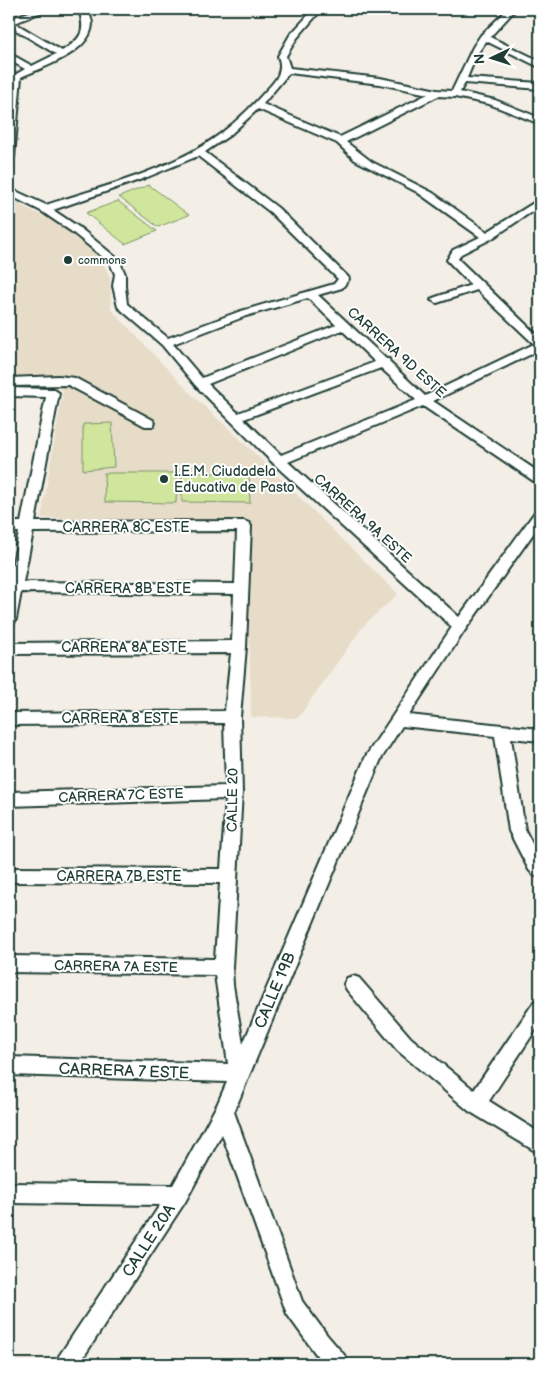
<svg xmlns="http://www.w3.org/2000/svg" width="549" height="1373" viewBox="0 0 549 1373" font-family="'Balsamiq Sans',sans-serif">
<style>
.built{fill:#e7dcc8}
.green{fill:#d0e69c;stroke:#789268}
.lines{fill:none;stroke-linecap:round;stroke-linejoin:round}
.minor-casing{stroke:#1f3d34;stroke-width:4}
.minor{fill:#fff;fill-rule:evenodd}
.poi-dot{fill:#1f3d34;stroke:#fff;stroke-width:2}
.labels{text-anchor:middle;stroke-width:4;stroke-linejoin:round;paint-order:stroke}
.far-poi-label{font-size:11px;fill:#1f3d34;stroke:#fff;text-anchor:start}
.street-label{font-size:14px;fill:#1f3d34;stroke:#fff}
.poi-label{font-size:14px;fill:#1f3d34;stroke:#fff;text-anchor:start}
.near-street-label{font-size:16px;fill:#1f3d34;stroke:#fff}
</style>
<rect width="100%" height="100%" fill="#f4efe6"/>
<filter id="ink" filterUnits="userSpaceOnUse"><feTurbulence type="fractalNoise" baseFrequency=".02" numOctaves="2"/><feDisplacementMap in="SourceGraphic" scale="10" xChannelSelector="R" yChannelSelector="G"/><feConvolveMatrix kernelMatrix="1 2 1 2 8 2 1 2 1" color-interpolation-filters="sRGB"/></filter>
<g filter="url(#ink)">
<path class="built" d="M9 199 58 224 101 258 110 277 111 309 192 395 241 440 398 594 364 625 298 718 251 717 249 614 251 521 41 518 63 390 50 383 9 384Z"/>
<path class="green" d="M149 185 189 215 158 227 119 197Z
M118 201 157 231 125 244 86 213Z
M112 423 114 467 83 470V424Z
M182 472 249 474 250 503 182 502Z
M104 473H177L176 503 105 502Z"/>
<g class="lines">
<g class="minor-casing">
<path id="minor" d="M38 9H49L15 23 62 51C82 38 86 32 79 9H87C89 14 92 19 92 24 91 52 43 67 21 77L14 157 9 160V112L13 76 25 69 9 60V53L32 66 56 54 9 26V19Z
M314 9H322L297 38 286 56 290 68 380 78 437 90 452 91 473 47 481 35 508 9H516L490 37 540 61V67L537 66 486 41 477 54 467 78 540 83V89L465 83 460 92 495 100 540 118V124L489 104 455 97 438 96 346 142 372 162 433 193 487 232 540 199V206L491 239 461 254 458 259 540 338V350L433 401 540 473V483L535 482 423 406 288 462 459 617 535 512 540 510V524L465 630 409 715 540 729V741L511 738 525 830 540 859V877L534 875 529 870 509 831 495 736 402 726 381 759 234 1112 302 1301 327 1335 345 1356 348 1364H323L287 1314 222 1134 185 1202 79 1364H56L59 1356 160 1205 9 1203V1183L173 1185 217 1105 227 1082 9 1075V1057L228 1064 215 975 9 972V956L215 959 220 883 9 882V868L221 869 226 799 9 806V792L226 786 224 723 9 725V713L225 711 231 653 9 654V643L232 641 234 594 21 592 16 619 14 623 9 624V584L19 532H9V522H21L46 397 9 396V388L53 389 59 393 35 522 244 521 249 523 251 526 246 647 240 717 242 792 232 967 233 985 243 1044 366 756 452 627 274 464 196 386 162 345 118 307 113 286 115 274 110 263 72 232 41 211 9 195V188L46 205C98 188 156 174 204 145 225 132 245 114 262 95 273 83 285 74 278 56L290 35ZM289 73 380 84 428 94 340 137 263 104ZM258 109 337 143 355 160 417 192 480 237 453 250 447 260 471 285 433 298 431 300 437 303 477 290 534 344 425 396 390 363 389 359H386L318 295 342 288 349 279 348 277 278 208 205 152 230 135ZM198 156 270 212 338 279 334 284 238 312 168 338 127 304 125 286V274L119 260 80 228 53 210 145 178ZM308 298 336 325 202 378 173 344 246 316ZM342 330 375 362 238 413 208 384ZM381 368 416 400 281 455 244 419ZM237 531 235 584 23 582 33 532Z
M59 376 75 378 153 420 155 423 153 426H145L68 385 9 386V378Z
M353 976 359 978 411 1038 474 1090 534 1002 540 1000V1023L489 1101 540 1133V1154L469 1111 397 1050 347 990 344 984 347 978Z"/>
</g>
<use href="#minor" class="minor"/>
</g>
</g>
<g class="poi-dot">
<circle cx="68" cy="260" r="5"/>
<circle cx="164" cy="479" r="5"/>
</g>
<g class="labels">
<g class="far-poi-label">
<text x="78" y="264">commons</text>
</g>
<g class="street-label">
<text transform="translate(397 352) rotate(42)" y="5">CARRERA 9D ESTE</text>
<text transform="translate(363 518) rotate(42)" y="5">CARRERA 9A ESTE</text>
<text x="126" y="532">CARRERA 8C ESTE</text>
<text x="128" y="593">CARRERA 8B ESTE</text>
<text x="124" y="652">CARRERA 8A ESTE</text>
<text x="120" y="723">CARRERA 8 ESTE</text>
<text transform="translate(121 795) rotate(-2)" y="5">CARRERA 7C ESTE</text>
<text transform="translate(232 800) rotate(-89)" y="5">CALLE 20</text>
<text x="119" y="881">CARRERA 7B ESTE</text>
<text transform="translate(116 966) rotate(1)" y="5">CARRERA 7A ESTE</text>
</g>
<g class="poi-label">
<text x="174" y="476">I.E.M. Ciudadela<tspan x="174" dy="16">Educativa de Pasto</tspan></text>
</g>
<g class="near-street-label">
<text transform="translate(274 990) rotate(-67)" y="6">CALLE 19B</text>
<text transform="translate(124 1070) rotate(2)" y="6">CARRERA 7 ESTE</text>
<text transform="translate(148 1240) rotate(-57)" y="6">CALLE 20A</text>
</g>
</g>
<rect width="549" height="1373" fill="none" stroke="#fff" stroke-width="30"/>
<rect x="15" y="15" width="519" height="1343" fill="none" stroke="#1f3d34" stroke-width="2" filter="url(#ink)"/>
<g transform="translate(492 58) rotate(266)" stroke="#ffffff" stroke-width="4" paint-order="stroke">
<path d="M0-4L9 19L0 12L-9 19Z" fill="#1f3d34"/>
<text y="-8" font-size="14" font-weight="bold" text-anchor="middle" fill="#1f3d34">N</text>
</g>
</svg>
